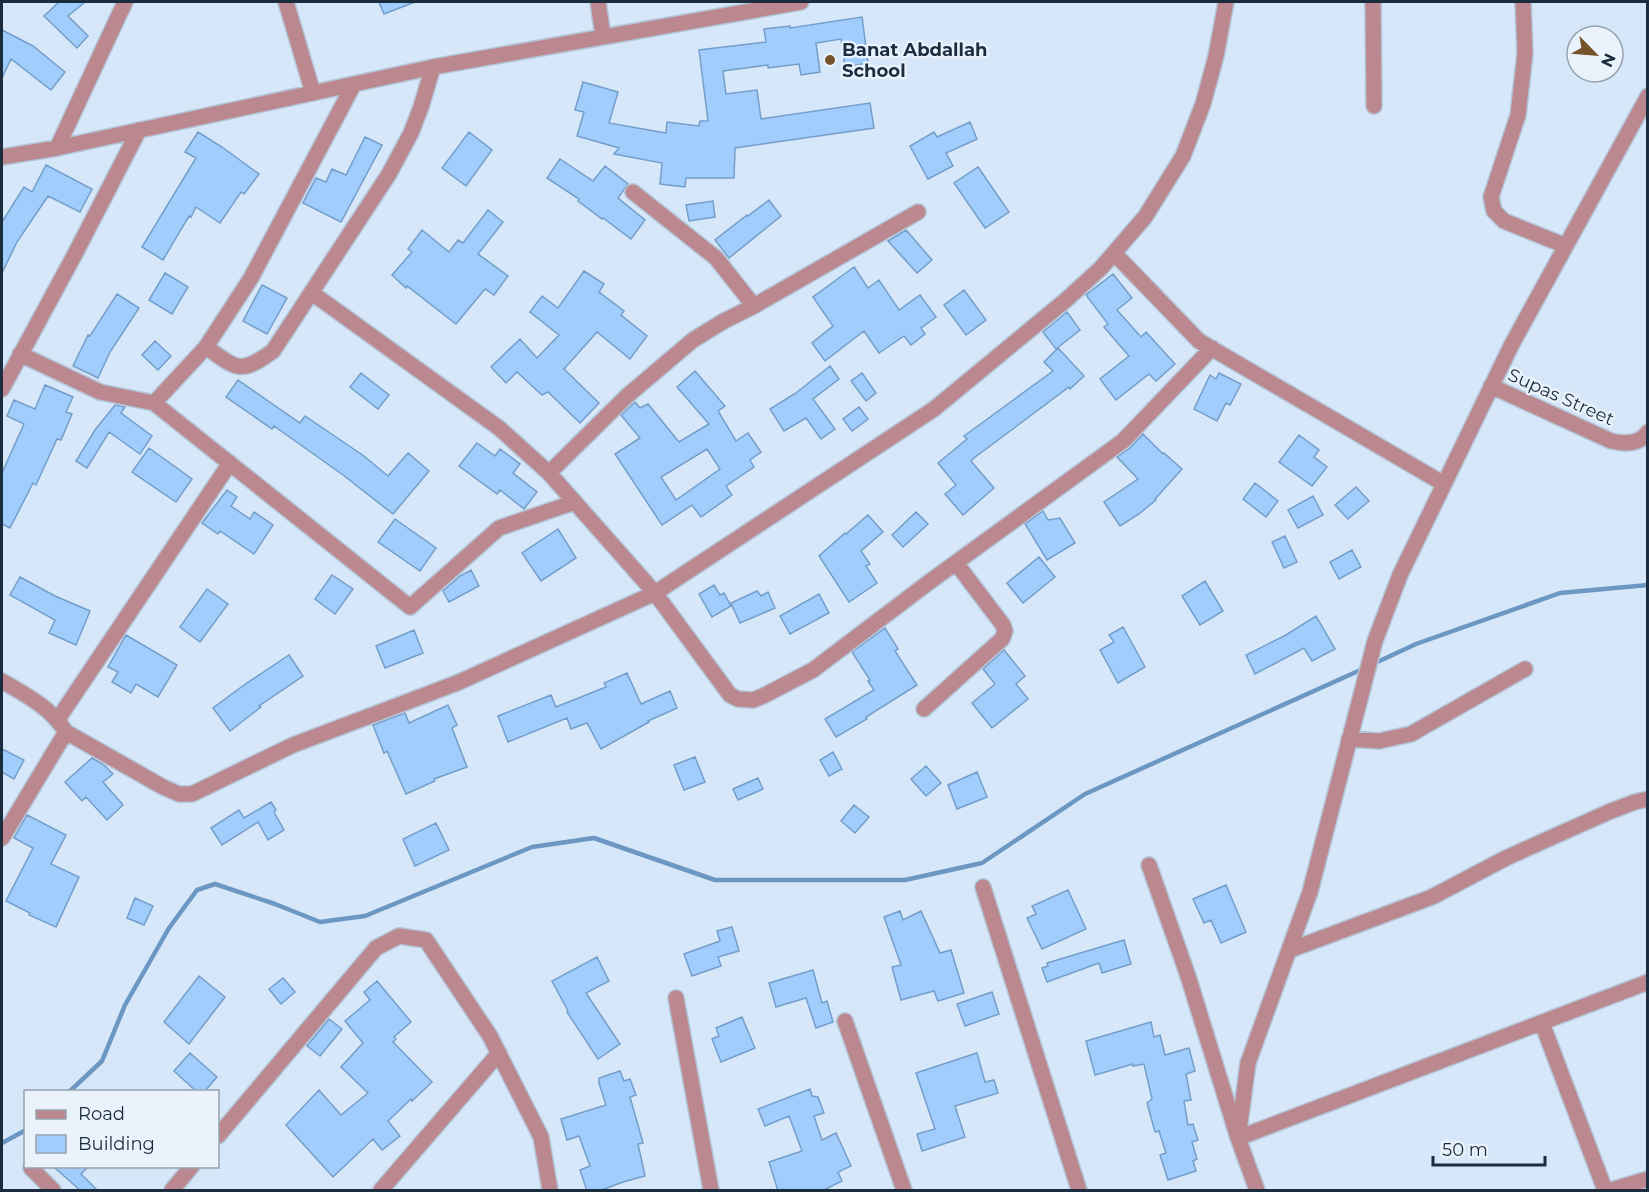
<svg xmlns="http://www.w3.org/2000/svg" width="1649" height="1192" viewBox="0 0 1649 1192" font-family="Montserrat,sans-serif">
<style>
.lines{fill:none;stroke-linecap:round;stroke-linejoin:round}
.stream{stroke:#6b97c2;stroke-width:4.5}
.building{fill:#a0cdfc;stroke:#749ec9;stroke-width:1.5;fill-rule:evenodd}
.minor-casing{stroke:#b4c5d7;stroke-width:18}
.minor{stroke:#bb888f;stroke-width:15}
.poi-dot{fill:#75532b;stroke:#eaf3fc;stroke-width:2}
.labels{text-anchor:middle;stroke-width:4.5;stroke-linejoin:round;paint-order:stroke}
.poi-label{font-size:18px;font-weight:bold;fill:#1b2c3e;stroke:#eaf3fc;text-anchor:start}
.street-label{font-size:18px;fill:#1b2c3e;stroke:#eaf3fc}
</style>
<rect width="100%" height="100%" fill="#d5e7f9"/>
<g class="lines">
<path class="stream" d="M1373 664 1416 644 1560 593 1648 585
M69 1092 102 1061 125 1005 169 928 197 890 215 884 275 904 320 922 365 916 532 847 594 838 715 880H905L982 863 1085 794 1365 668
M2 1143 26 1130"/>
</g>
<path class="building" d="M59 2H85L68 16 88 36 77 48 44 16Z
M379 2H415L384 14Z
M862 17 868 63 845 67 841 39 816 43 820 72 801 75 799 64 768 68V65L723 71 726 94 757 90 761 119 870 103 874 128 735 148 734 178H686L685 187 660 184 662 163 614 154 619 148 577 136 584 112 575 110 583 82 618 92 609 123 666 133 667 122 699 126 700 121H708L699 50 766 42 764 29 790 26V28Z
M2 30 33 46 65 72 51 90 11 59 2 78Z
M970 122 977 139 946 153 953 166 928 179 910 146 934 132 937 137Z
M198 132 222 147 259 174 244 194 241 192 220 223 196 207 191 217 189 216 163 260 142 247 196 158 185 152Z
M469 132 492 150 466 186 442 168Z
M365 137 382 145 341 222 303 203 316 178 326 182 332 169 346 175Z
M560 159 593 181 605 166 628 184 618 198 645 220 631 239 603 218 602 219 578 201 579 199 547 178Z
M46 165 92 189 80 212 48 196 17 242 2 273V222L24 187 32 192Z
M978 167 1009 212 985 228 954 183Z
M769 200 781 216 729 258 715 240 747 215 748 216Z
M713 201 715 217 689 221 686 205Z
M488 210 503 222 478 254 508 276 494 295 485 289 456 324 407 286 406 288 392 275 412 252 408 249 422 230 449 252 458 240 463 243Z
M906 230 932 260 917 273 888 241Z
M854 267 868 288 879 280 899 310 920 295 936 317 921 328 925 334 911 345 904 336 879 353 864 331 825 361 812 343 833 326 813 297Z
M584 271 604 284 599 292 624 311 621 315 647 336 630 359 597 332 564 369 599 403 580 423 548 392 542 395 517 372 506 383 491 367 520 339 537 358 559 335 530 312 542 296 558 308Z
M165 273 188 287 172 314 149 300Z
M1113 274 1132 298 1117 310 1141 337 1146 332 1175 364 1156 381 1149 374 1116 400 1100 379 1129 356 1104 327 1108 324 1086 295Z
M262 285 287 298 267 334 243 321Z
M964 290 986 320 966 335 944 305Z
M117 294 139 308 110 352 98 378 73 366 88 335 90 336Z
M1067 312 1080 330 1056 349 1043 332Z
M155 341 171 356 158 370 142 355Z
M1058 348 1084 376 1070 389 1069 387 974 458 971 461 994 488 963 515 945 494 956 485 938 463 967 439 964 436 1053 371 1044 362Z
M830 366 839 379 813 399 835 429 821 439 806 418 784 431 770 409 796 393Z
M695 371 725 406 718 411 736 441 748 433 761 452 750 460 754 467 726 486 732 495 701 517 692 505 662 525 615 454 640 438 621 415 635 402 640 408 648 404 679 442 709 424 677 387ZM707 449 720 469 676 500 661 477Z
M361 373 389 395 378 409 350 387Z
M862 373 876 393 866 401 851 381Z
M1219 373 1241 384 1230 405 1226 403 1217 421 1194 409 1210 375 1216 379Z
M238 380 300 423 305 416 364 456 388 476 408 453 429 471 393 514 343 475 274 426 272 429 226 397Z
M45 385 73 397 66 412 72 414 61 440 57 439 36 485 33 483 10 528 2 524V473L24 424 7 416 14 400 35 409Z
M115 405 125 407 121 413 152 436 140 454 109 432 87 468 76 461 95 430Z
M859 407 868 419 852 431 843 419Z
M1143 434 1163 454 1164 453 1182 469 1155 499 1156 500 1139 514 1120 526 1104 502 1138 479 1117 457 1130 448Z
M1299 435 1319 450 1314 457 1327 467 1312 486 1279 462Z
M477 443 495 456 500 449 520 464 513 473 537 492 524 509 500 490 497 494 459 466Z
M149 448 192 479 176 502 132 472Z
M1255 483 1278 501 1266 517 1243 499Z
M1356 487 1369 501 1348 519 1335 505Z
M227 490 237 497 231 506 250 519 254 512 273 525 254 554 220 531 218 534 202 523Z
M1313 496 1323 515 1298 528 1288 510Z
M1043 511 1048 520 1060 518 1075 543 1047 560 1025 524Z
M916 512 928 524 903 547 892 535Z
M868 515 883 532 861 551 870 564 866 566 877 583 849 602 819 556 845 533 846 534Z
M395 519 436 548 420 571 378 542Z
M558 529 576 558 541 581 522 553Z
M1285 536 1297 562 1284 568 1272 542Z
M1352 550 1361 567 1339 579 1330 562Z
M1039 557 1055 577 1023 603 1007 583Z
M471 570 479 586 449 602 443 591 460 576Z
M332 575 353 589 335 614 315 599Z
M20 577 55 596 90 611 76 645 49 633 55 620 10 595Z
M1205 581 1223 611 1200 625 1182 596Z
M714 585 720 595 724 593 731 606 712 617 699 594Z
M207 589 228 604 200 642 180 627Z
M757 591 761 596 768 592 775 608 740 623 731 603Z
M819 594 829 613 790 634 780 616Z
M1316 616 1335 649 1312 661 1304 648 1255 674 1246 655 1286 635Z
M1123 627 1145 667 1118 683 1100 650 1114 642 1109 635Z
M885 628 898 649 895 651 917 685 866 717 867 719 836 737 825 719 874 690 868 681 870 680 852 652Z
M414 630 423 653 385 668 376 646Z
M126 635 177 665 158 697 136 684 131 693 112 682 118 672 108 667Z
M1004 650 1025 676 1016 684 1028 699 992 728 972 703 995 684 983 669Z
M289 655 303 676 259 706 261 707 230 731 213 708 244 685Z
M627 673 641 704 670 691 677 708 648 721 649 722 601 749 587 723 571 729 567 718 508 742 498 716 551 695 556 707 606 687 604 683Z
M448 705 457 725 452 728 467 767 434 779 435 781 406 794 387 751 384 753 373 725 405 713 409 723Z
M2 749 24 760 14 779 2 772Z
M833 752 842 769 829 776 820 760Z
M695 757 705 782 684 790 674 765Z
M92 758 104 765 113 774 103 782 123 805 107 820 86 797 82 801 65 782Z
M926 766 941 783 926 796 911 779Z
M977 772 987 797 957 809 948 785Z
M758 778 763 789 738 800 733 789Z
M271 802 276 810 274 812 284 830 268 840 258 822 222 845 211 828 239 810 244 818Z
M854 805 869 817 855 833 841 821Z
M27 815 66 835 51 864 79 877 56 927 29 915 30 913 6 901 33 848 14 838Z
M436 823 449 850 415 866 403 839Z
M1226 885 1246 932 1221 943 1211 920 1204 923 1193 899Z
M1068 890 1086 929 1042 949 1027 918 1036 914 1032 906Z
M135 898 153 906 144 925 127 918Z
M900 911 903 920 921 911 940 953 951 950 964 993 938 1001 934 991 901 1000 892 967 901 965 884 917Z
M732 927 739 951 718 957 721 966 692 976 684 954 720 941 717 931Z
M1124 940 1131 964 1102 973 1099 963 1047 982 1042 968 1048 966 1047 963Z
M597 957 609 981 586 993 620 1044 598 1059 567 1012 568 1011 552 981Z
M813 970 822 1003 827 1001 833 1022 816 1028 806 998 776 1007 769 983Z
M199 976 225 997 189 1044 164 1022Z
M283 978 295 992 281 1004 269 989Z
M377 981 411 1022 394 1037 396 1039 393 1042 432 1082 412 1101 411 1099 388 1121 400 1136 382 1150 373 1139 333 1177 286 1125 319 1090 341 1115 368 1093 341 1067 363 1043 345 1021 370 1000 364 992Z
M992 992 999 1014 965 1026 957 1004Z
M742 1017 755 1048 721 1062 712 1039 719 1036 716 1028Z
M329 1019 342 1029 320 1056 307 1046Z
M1151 1022 1154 1037 1160 1035 1165 1055 1189 1048 1195 1071 1186 1074 1191 1100 1184 1101 1188 1125 1193 1124 1198 1140 1192 1142 1197 1159 1193 1161 1196 1171 1168 1180 1160 1155 1166 1153 1159 1131 1155 1132 1147 1103 1152 1099 1144 1064 1133 1066V1064L1095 1075 1086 1041Z
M190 1053 217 1077 204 1092H197L174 1071Z
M977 1053 985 1082 994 1080 998 1093 955 1106 965 1137 922 1151 917 1134 935 1129 916 1073Z
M620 1071 624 1081 630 1079 636 1095 630 1097 643 1143 638 1144 645 1176 623 1182 599 1191H587L580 1170 590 1166 579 1136 567 1140 561 1119 606 1105 599 1083V1078Z
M810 1089 812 1096 818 1097 824 1113 814 1116 822 1140 836 1133 851 1166 838 1172 842 1181 822 1191H778L769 1162 802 1151 789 1116 765 1126 758 1109Z
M54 1167H88L81 1174 98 1191H81Z"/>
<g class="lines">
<g class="minor-casing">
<path id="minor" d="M286 2 313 93
M598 2 603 36
M1373 2 1374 106
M1523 2 1525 53 1518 115 1491 197 1494 211 1504 221 1566 246
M1648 96 1512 344 1400 575 1375 641 1310 892 1248 1063 1238 1138 1648 982
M57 148 125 2
M2 157 57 148 433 67 801 2
M633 192 716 258 754 306
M1114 253 1199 341 1444 484
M312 293 499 428 549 473 655 593 730 695 738 699 753 700 763 696 813 670 932 580 1123 441 1212 348
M206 347C237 369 240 375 273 351L389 174 411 133 421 107 433 67
M20 354 100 392 154 403 206 347 251 278 354 84
M1491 386 1611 441C1624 444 1640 445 1648 432
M2 389 75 254 139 130
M154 403 410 607 499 528 575 502
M549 473 627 396 693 340 724 321 754 306 918 212
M2 681C26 695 50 707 66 732L2 838
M924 709 1002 639 1005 631 1003 625 956 563
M58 719 230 463
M66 732 163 787 179 794H192L293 745 457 683 655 593 934 409 1066 300 1101 268 1145 217 1183 156 1203 104 1216 56 1226 2
M1349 739 1379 741 1411 734 1525 669
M1149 865 1188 976 1238 1138 1257 1190
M983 887 1079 1190
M1290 950 1432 897 1506 858 1557 835 1611 811 1635 802 1648 799
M676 998 711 1190
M845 1021 904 1190
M1542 1023 1605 1190
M218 1136 376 948 399 936 426 940 490 1036 541 1137 550 1190
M31 1168 53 1190
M172 1190 192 1166
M381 1190 499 1053
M1611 1190 1648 1179"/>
</g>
<use href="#minor" class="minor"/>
</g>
<circle class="poi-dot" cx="830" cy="60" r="6"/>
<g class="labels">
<g class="poi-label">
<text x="842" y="56">Banat Abdallah<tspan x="842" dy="21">School</tspan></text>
</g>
<g class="street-label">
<text transform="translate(1561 397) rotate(24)" y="6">Supas Street</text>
</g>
</g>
<rect width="1649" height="1192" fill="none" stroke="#1b2c3e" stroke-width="6"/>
<rect x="24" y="1090" width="195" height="78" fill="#eaf3fc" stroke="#97a3b0" stroke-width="1.5"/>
<rect x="36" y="1110" width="30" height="9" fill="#bb888f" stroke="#97a3b0" stroke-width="1.5"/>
<text x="78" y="1120" font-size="18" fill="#1b2c3e">Road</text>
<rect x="36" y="1135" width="30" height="18" fill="#a0cdfc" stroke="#97a3b0" stroke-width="1.5"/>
<text x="78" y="1150" font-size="18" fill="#1b2c3e">Building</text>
<g transform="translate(1595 54) rotate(115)"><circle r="28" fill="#eaf3fc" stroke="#97a3b0" stroke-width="1.5"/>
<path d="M0-4.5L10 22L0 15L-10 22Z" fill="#75532b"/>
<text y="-9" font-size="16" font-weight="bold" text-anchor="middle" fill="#1b2c3e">N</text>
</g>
<path d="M1433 1156v9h112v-9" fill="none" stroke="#1b2c3e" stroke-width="3"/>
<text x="1442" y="1156" font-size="18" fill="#1b2c3e" stroke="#eaf3fc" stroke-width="4.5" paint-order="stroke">50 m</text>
</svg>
